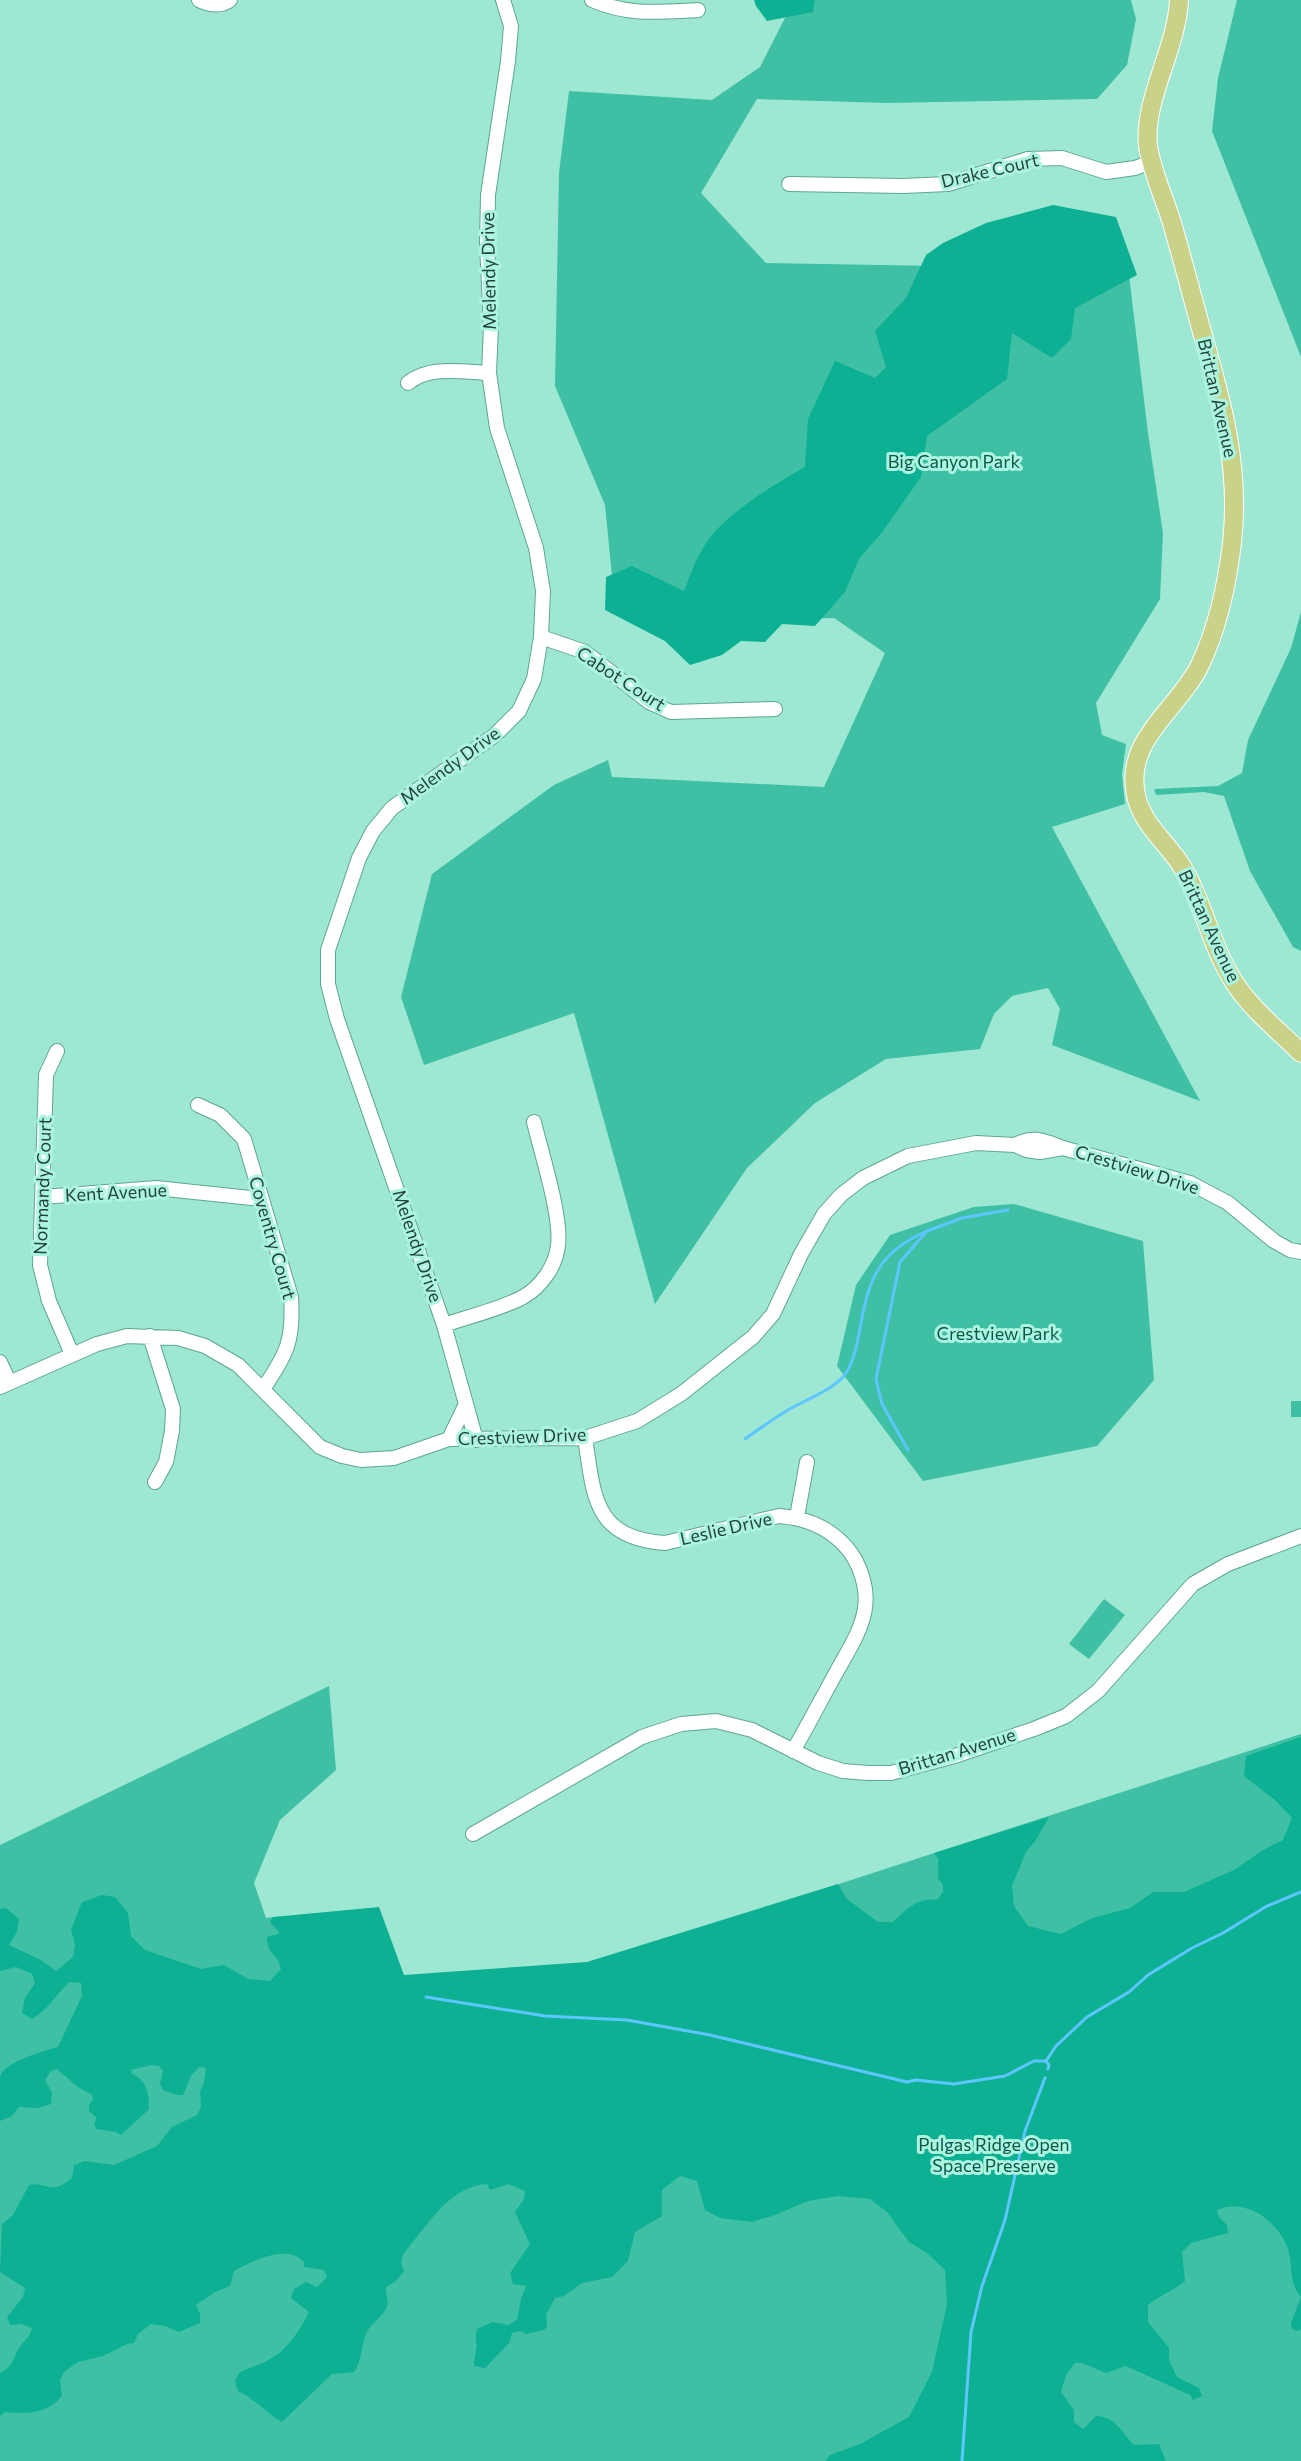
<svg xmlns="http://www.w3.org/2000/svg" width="1301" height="2461" viewBox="0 0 1301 2461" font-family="Commissioner,sans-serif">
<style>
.green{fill:#3fc0a4}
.forest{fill:#0db093}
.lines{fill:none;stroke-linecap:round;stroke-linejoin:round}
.stream{stroke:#5dc6ff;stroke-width:3}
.minor-casing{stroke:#5da693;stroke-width:16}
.major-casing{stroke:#fff;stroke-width:20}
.minor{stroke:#fff;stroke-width:14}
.major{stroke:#cad188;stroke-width:18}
.labels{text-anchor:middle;stroke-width:6;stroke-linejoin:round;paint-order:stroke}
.street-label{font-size:18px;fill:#24423a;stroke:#abf5e0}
.park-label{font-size:18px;fill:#075848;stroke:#abf5e0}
</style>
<rect width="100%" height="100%" fill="#9ee8d3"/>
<path class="green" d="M785 0H1131L1136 19 1127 65 1097 99 887 103 757 99 701 193 766 263 938 266 1126 250 1148 433 1163 533 1160 599 1096 703 1102 735 1126 744 1122 774 1125 804 1052 827 1200 1101 1052 1045 1060 1009 1048 988 1012 996 994 1014 980 1049 886 1059 815 1103 747 1168 655 1304 574 1013 424 1065 401 997 432 874 554 785 608 760 612 777 824 787 885 653 834 618 721 621 614 597 605 505 555 386 559 173 569 91 712 100 760 67 789 10Z
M1237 0H1301V357L1212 131 1218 78Z
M1301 612V951L1293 947 1250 871 1224 796 1204 792 1156 795 1154 789 1218 786 1242 773 1248 740 1291 648Z
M1014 1204 1143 1241 1154 1380 1097 1446 923 1481 837 1366 856 1285 890 1235 974 1207Z
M1291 1401H1301V1417H1291Z
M1104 1599 1125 1615 1089 1659 1069 1644Z
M329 1686 336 1770 280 1820 254 1883 266 1918 273 1917 402 1977 586 1966 1301 1734V2461H0V1845Z"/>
<path class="forest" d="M754 0H815L813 12 767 21 756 6Z
M1053 205 1116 217 1137 275 1075 308 1071 339 1052 358 1012 333 1007 379 927 436 921 477 883 531 859 559 845 592 815 626 782 624 765 642 741 641 722 655 690 665 665 641 605 610 606 577 632 566 684 591C690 576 695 561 703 548 721 516 773 485 805 467L808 419 835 361 875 378 886 367 875 331 906 298 926 255 943 243 986 223Z
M1301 1737V2329L1297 2331 1292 2329 1291 2323 1301 2297C1286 2279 1295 2263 1286 2244 1274 2218 1244 2198 1217 2210L1219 2217 1227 2225 1228 2233 1191 2243 1182 2252 1185 2281C1173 2291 1160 2295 1148 2305V2322L1169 2348V2360L1177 2377 1199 2388 1202 2396 1193 2400 1190 2395 1126 2366 1106 2373 1082 2363H1075L1066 2375 1061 2392 1074 2410V2422L1083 2429 1096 2416C1115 2416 1122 2433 1134 2445L1159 2444 1166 2461H825L830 2455 860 2444 909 2417 932 2372 947 2304 945 2270 927 2253 909 2242 887 2212 870 2199 838 2196 808 2201 775 2215 752 2222 720 2218 705 2210 697 2181 680 2176 662 2190V2216L635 2232 628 2261 612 2277 582 2283 564 2296 555 2298 546 2315 547 2326 544 2330 526 2334 520 2331 512 2333 509 2343 485 2368 474 2366C474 2360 475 2356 476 2350 478 2342 474 2341 477 2329L492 2322 508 2325 517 2320 521 2299 526 2286 513 2284 510 2273 530 2244 515 2212 524 2199 525 2191 509 2184 490 2190 487 2184C448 2186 426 2228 403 2254L401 2263 404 2271 396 2281 386 2287C385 2293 389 2301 387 2306 383 2317 371 2323 367 2332 361 2344 362 2362 354 2372L332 2374 282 2422C266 2413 255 2399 238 2391L235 2381 240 2372C250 2367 261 2365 270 2359 287 2351 301 2328 309 2312L291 2298 294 2289 306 2282 317 2287 327 2277 324 2270 304 2267V2262C287 2243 252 2261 234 2271L230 2286 215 2292 196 2305 200 2314V2323L179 2332 165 2326 151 2324 138 2334 134 2343 127 2344 103 2356 78 2362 64 2372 60 2380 62 2396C48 2414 26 2414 5 2412L0 2416V2373C14 2367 13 2356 21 2345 26 2338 30 2337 32 2328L21 2324 10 2325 7 2317 23 2297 25 2288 0 2272 2 2224 13 2215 29 2185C51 2182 50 2196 72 2178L74 2165 85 2161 114 2165 157 2146 172 2127 197 2115 201 2107 200 2091 204 2083 206 2068 199 2067 191 2076 183 2095H177L163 2090 160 2083 163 2071 159 2066 151 2065 131 2070 132 2074C147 2080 149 2094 149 2109L121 2135 116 2132 96 2129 94 2123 97 2118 89 2111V2105L93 2099 92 2095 78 2087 57 2069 51 2071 45 2080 52 2093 51 2104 38 2108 19 2107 12 2116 0 2121C0 2107 0 2091 0 2077 3 2062 44 2051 58 2047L82 1996 81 1983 69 1982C56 1995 48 2010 32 2019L22 2013 25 1998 35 1983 32 1974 16 1967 0 1971V1909L6 1908 19 1919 17 1932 9 1945 41 1960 56 1971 73 1957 75 1945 71 1930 82 1902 102 1895 115 1897 128 1913 131 1936 145 1950 201 1969 224 1965 248 1979 270 1981 281 1969C278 1953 266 1954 267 1937L278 1934 279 1932 270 1922 273 1917 379 1907 404 1975 587 1962 838 1884 847 1899 878 1922H893C906 1910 917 1897 937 1900L943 1892V1885L938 1878V1859L934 1853 1049 1817 1036 1840 1026 1852 1012 1886 1014 1906 1028 1926 1061 1934 1092 1918 1130 1908 1153 1892H1184L1234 1870 1263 1850 1283 1840 1292 1818 1275 1800 1244 1776 1246 1756Z"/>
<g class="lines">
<path class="stream" d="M745 1439C759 1429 773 1419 788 1410 803 1401 832 1390 843 1377 853 1365 856 1348 859 1334 868 1283 875 1254 925 1232
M908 1450 882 1404 876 1379 900 1262 927 1231 962 1218 1008 1210
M426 1997 545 2016 627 2020 710 2035 907 2082 916 2080 954 2084 1005 2076 1034 2061H1046
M1048 2069 1049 2065 1046 2061 1056 2046 1087 2017 1129 1992 1148 1975 1192 1948 1223 1933 1267 1906 1301 1892
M962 2461 971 2332 982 2286 1005 2220 1025 2131 1045 2078"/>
<g class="minor-casing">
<path id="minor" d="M199 0C209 5 221 7 230 0
M592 0C629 16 659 12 698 10
M789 184 903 186 948 184 1028 159 1062 158 1106 172 1135 168 1151 162
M408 383C430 365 462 372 489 373
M541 637 585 652 649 702 671 712 775 709
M57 1051 46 1075 40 1265 49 1301 72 1354
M198 1105 220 1115 244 1139 291 1297C294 1340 287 1354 263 1389
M1015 1145C1034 1135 1044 1141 1063 1148L1190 1183 1228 1203 1274 1241 1290 1250 1301 1252
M43 1197 156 1188 261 1199
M444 1325C467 1317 504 1308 523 1297 541 1287 556 1266 558 1245 562 1217 541 1152 534 1122
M150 1336 173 1409 172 1431 166 1462 155 1482
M0 1362 9 1382
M0 1387 97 1344 127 1336 178 1338 205 1346 238 1365 320 1447 342 1456 361 1460 394 1458 449 1439 585 1438 637 1421 681 1394 753 1337 773 1314 801 1254 824 1214 841 1195 863 1178 908 1156 976 1143 1015 1145 1026 1150 1040 1152 1063 1148
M585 1438C594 1496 593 1538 665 1543L779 1516C806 1518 829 1527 847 1548 860 1563 868 1588 865 1608 862 1630 848 1651 837 1671 822 1698 808 1725 793 1751
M449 1439 466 1404
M476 1440 444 1325 337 1019 328 984V950L359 858 373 831 392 808 495 735 519 711 534 679 541 637 543 591 536 548 497 428 489 373 491 326 487 245 488 195 508 61 511 26 503 0
M797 1517 807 1462
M473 1834 642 1737 681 1724 716 1721 752 1730 818 1763 843 1771 868 1773H891L958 1755 1034 1729 1066 1716 1098 1691 1193 1584 1228 1564 1301 1536"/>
</g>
<g class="major-casing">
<path id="major" d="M1179 0C1177 48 1143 100 1148 146 1152 172 1164 197 1172 223 1183 261 1193 300 1204 339 1224 409 1240 470 1232 543 1227 585 1218 627 1200 665 1178 710 1124 739 1136 795 1141 822 1164 840 1179 862 1203 899 1210 945 1234 982 1251 1009 1279 1031 1301 1053"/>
</g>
<use href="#minor" class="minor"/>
<use href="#major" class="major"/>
</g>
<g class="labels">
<g class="street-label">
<text transform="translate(990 171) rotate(-13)" y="6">Drake Court</text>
<text transform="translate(489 271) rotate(-91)" y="6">Melendy Drive</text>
<text transform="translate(1217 398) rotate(77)" y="6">Brittan Avenue</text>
<text transform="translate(621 679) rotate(33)" y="6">Cabot Court</text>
<text transform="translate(450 766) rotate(-36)" y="6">Melendy Drive</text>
<text transform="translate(1209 926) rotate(65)" y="6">Brittan Avenue</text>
<text transform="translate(1137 1170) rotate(17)" y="6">Crestview Drive</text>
<text transform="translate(43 1186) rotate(-88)" y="6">Normandy Court</text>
<text transform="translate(116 1193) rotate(-3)" y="6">Kent Avenue</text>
<text transform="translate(272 1238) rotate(74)" y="6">Coventry Court</text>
<text transform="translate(417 1246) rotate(71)" y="6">Melendy Drive</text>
<text transform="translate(522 1437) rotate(-2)" y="6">Crestview Drive</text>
<text transform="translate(726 1529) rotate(-13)" y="6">Leslie Drive</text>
<text transform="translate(957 1752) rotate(-17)" y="6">Brittan Avenue</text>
</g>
<g class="park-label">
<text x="954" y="468">Big Canyon Park</text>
<text x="998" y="1340">Crestview Park</text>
<text x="994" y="2151">Pulgas Ridge Open<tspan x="994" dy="21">Space Preserve</tspan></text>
</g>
</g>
</svg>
